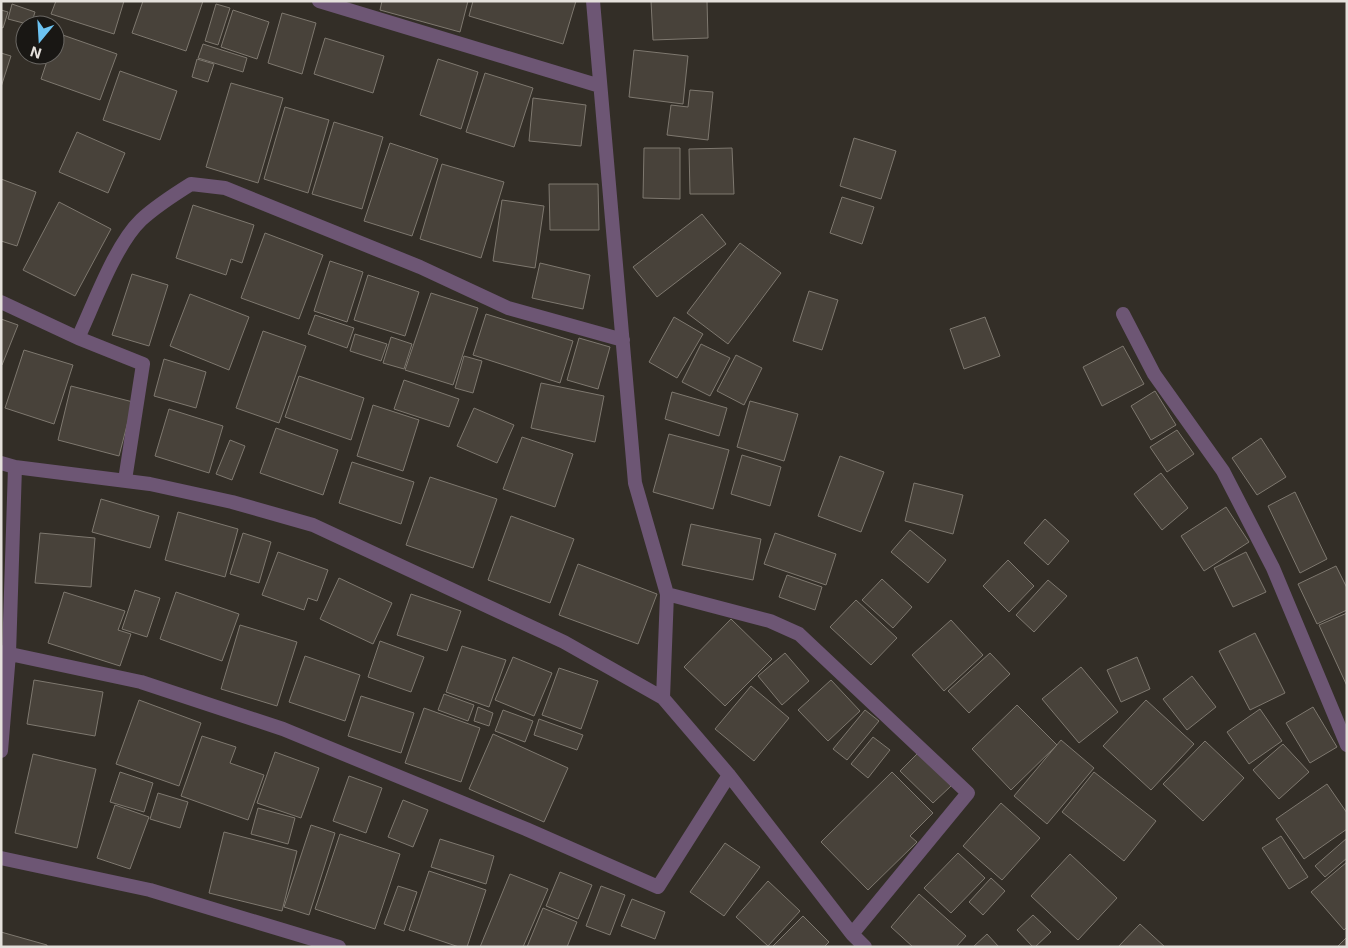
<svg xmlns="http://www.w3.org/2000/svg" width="1348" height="948" viewBox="0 0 1348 948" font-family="Inter,sans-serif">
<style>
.building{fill:#48423a;stroke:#7e786f}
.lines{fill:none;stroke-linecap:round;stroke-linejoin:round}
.minor{stroke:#6d5674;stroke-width:14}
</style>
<rect width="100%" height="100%" fill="#332e27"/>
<path class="building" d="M56 1H124L114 34 51 14Z
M143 1H203L186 51 132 33Z
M382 1H468L460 32 380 10Z
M473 1H576L563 44 469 16Z
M651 1H707L708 38 653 40Z
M12 4 35 12 31 25 8 19Z
M216 4 230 8 218 45 205 41Z
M1 10 8 12 3 28 1 27Z
M233 10 269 22 257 59 221 47Z
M282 13 316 23 302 74 268 63Z
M57 33 117 54 100 100 41 79 49 55H55V39Z
M325 38 384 56 373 93 314 74Z
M203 44 247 58 243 72 198 58Z
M634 50 688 56 683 104 629 97Z
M1 53 11 56 1 87Z
M197 59 214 64 208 82 192 77Z
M438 59 478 72 461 129 420 115Z
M120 71 177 91 160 140 103 120Z
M485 73 533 88 514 147 466 132Z
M231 83 283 98 258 183 206 167Z
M690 90 713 92 708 140 667 135 671 105 688 107Z
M533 98 586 105 581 146 529 141Z
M285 107 329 120 308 193 264 179Z
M334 122 383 137 362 209 312 194Z
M77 132 125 153 108 193 59 172Z
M854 138 896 151 881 199 840 186Z
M390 143 438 159 412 236 364 221Z
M644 148H680V199L643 198Z
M732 148 734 194H690L689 149Z
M442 164 504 182 481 258 420 239Z
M1 179 36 192 17 246 1 241Z
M549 184H598L599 230H550Z
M842 197 874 207 862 244 830 233Z
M502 200 544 206 535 268 493 261Z
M59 202 111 229 75 296 23 270Z
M193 205 254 225 242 263 231 259 226 275 176 258Z
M702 214 726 244 657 297 633 267Z
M265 233 323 255 299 319 241 298Z
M740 243 781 273 728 344 687 313Z
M330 261 363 272 347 322 314 311Z
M540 263 590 275 583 309 532 298Z
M132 274 168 285 149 346 112 335Z
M368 275 419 292 405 336 354 320Z
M809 291 838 300 822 350 793 341Z
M431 293 478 308 453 385 405 370Z
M190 294 249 317 229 370 170 346Z
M486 314 573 341 560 383 473 355Z
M315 315 354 328 347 348 308 334Z
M674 317 703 334 677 378 649 362Z
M985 317 1000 356 964 369 950 329Z
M1 319 18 325 2 365 1 364Z
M263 331 306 346 279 423 236 408Z
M355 334 387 344 381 361 350 351Z
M391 337 412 344 404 369 383 363Z
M579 338 610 347 598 389 567 380Z
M701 344 730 358 710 396 682 382Z
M1123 346 1144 384 1102 406 1083 367Z
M24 350 73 365 54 424 5 408Z
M736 355 762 368 744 405 717 391Z
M464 356 482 361 473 393 455 388Z
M164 359 206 372 196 408 154 396Z
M299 376 364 398 351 440 285 417Z
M404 380 459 399 449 427 394 409Z
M541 383 604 396 595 442 531 428Z
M71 386 133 402 119 456 58 440Z
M1155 391 1176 425 1151 440 1131 406Z
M672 392 727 408 719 436 665 419Z
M750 401 798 414 784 461 737 447Z
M373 405 419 420 403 471 357 456Z
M474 408 514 425 497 463 457 446Z
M169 409 223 426 209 473 155 456Z
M276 428 338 450 323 495 260 473Z
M1177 430 1194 454 1167 472 1150 447Z
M669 434 729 450 713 509 653 492Z
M522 437 573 454 555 507 503 489Z
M1261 438 1286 477 1257 495 1232 458Z
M230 440 245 446 232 480 216 474Z
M742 455 781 467 770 506 731 494Z
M840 456 884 472 861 532 818 516Z
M352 462 414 482 401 524 339 503Z
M1161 473 1188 508 1162 530 1134 494Z
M430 477 497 499 473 568 406 545Z
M914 483 963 495 953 534 905 521Z
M1295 492 1327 559 1300 573 1268 506Z
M101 499 159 516 150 548 92 532Z
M1226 507 1249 542 1204 571 1181 536Z
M178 512 238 529 225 577 165 560Z
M511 516 574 539 550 603 488 580Z
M1045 519 1069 541 1048 565 1024 543Z
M691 524 761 539 753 580 682 565Z
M910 530 946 560 928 583 891 552Z
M40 533 95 538 91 587 35 583Z
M243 533 271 542 259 583 230 574Z
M775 533 836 554 826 585 764 564Z
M278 552 328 570 317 601 308 598 304 610 262 595Z
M1246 552 1266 592 1233 607 1214 568Z
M1008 560 1034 586 1009 612 983 586Z
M578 564 657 594 638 644 559 615Z
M1336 566 1347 588V610L1317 624 1298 584Z
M787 575 822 587 815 610 779 597Z
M339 578 392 603 373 644 320 619Z
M882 579 912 607 893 628 862 600Z
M1048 580 1067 596 1034 632 1016 615Z
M135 590 160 598 147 637 122 629Z
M64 592 125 611 118 630 131 634 120 666 48 643Z
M176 592 239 614 222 661 160 639Z
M411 594 461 611 447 651 397 635Z
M856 600 897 638 871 665 830 627Z
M1347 613V686L1319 625Z
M731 619 772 659 725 706 684 667Z
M951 620 983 655 944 691 912 655Z
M240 625 297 642 277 706 221 689Z
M1255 633 1285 693 1250 710 1219 651Z
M380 641 424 657 411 692 368 677Z
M462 646 506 660 489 707 446 692Z
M785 653 809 681 782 705 758 676Z
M990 653 1010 674 969 713 948 691Z
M305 656 360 675 345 721 289 702Z
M513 657 552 673 534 716 495 700Z
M1137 657 1150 689 1121 702 1107 670Z
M1081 667 1118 712 1079 743 1042 699Z
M559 668 598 681 581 729 542 715Z
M1192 676 1216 707 1187 730 1163 699Z
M34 680 103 692 95 736 27 724Z
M831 680 860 711 828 741 798 710Z
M751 686 789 718 754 761 715 729Z
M444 694 474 705 468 721 438 710Z
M361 696 414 713 401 753 348 736Z
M139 700 201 723 179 786 116 764Z
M1146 700 1194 744 1151 790 1103 746Z
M1017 705 1057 745 1011 790 972 749Z
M478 707 493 713 489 726 474 721Z
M1313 707 1337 747 1310 763 1286 723Z
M424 708 480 728 461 782 405 763Z
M1260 709 1282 741 1249 764 1227 732Z
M503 710 533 721 525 742 495 731Z
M865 710 879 721 847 760 833 749Z
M539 719 583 735 577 750 534 735Z
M493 734 568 768 544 822 469 789Z
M202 736 236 747 230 763 264 775 248 820 181 796Z
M873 737 890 750 868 778 851 764Z
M1061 740 1094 768 1047 824 1014 796Z
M1205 741 1244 778 1203 821 1163 784Z
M1283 744 1309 772 1279 799 1253 770Z
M275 752 319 768 301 818 257 803Z
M918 753 951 786 933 803 900 771Z
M33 754 96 769 77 848 15 833Z
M120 772 153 783 144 812 110 802Z
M892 772 933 813 910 836 917 842 868 890 821 842Z
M1094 772 1156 821 1124 861 1062 812Z
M349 776 382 788 366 833 333 821Z
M1327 784 1347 813V829L1304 859 1276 819Z
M158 793 188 802 180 828 150 819Z
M403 800 428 810 413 847 388 837Z
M1001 803 1040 838 1002 880 963 846Z
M115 805 149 817 130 869 97 858Z
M258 808 295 818 288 844 251 834Z
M311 825 335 833 309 915 284 907Z
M224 832 297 851 282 911 209 893Z
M340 834 400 854 375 929 315 909Z
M1281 836 1308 877 1289 889 1262 848Z
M1347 838V858L1325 877 1315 866Z
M440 839 494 856 486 884 431 867Z
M725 843 760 867 724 916 690 892Z
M958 853 985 878 951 913 924 888Z
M1070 854 1117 898 1078 940 1031 896Z
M1347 862V927L1344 930 1311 892Z
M429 871 486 890 467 947H459L409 930Z
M560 872 592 885 578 919 546 906Z
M510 874 548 889 523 947H480Z
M991 878 1005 891 983 915 969 902Z
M768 881 800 911 768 946 736 917Z
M398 886 417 892 404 931 384 924Z
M601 886 625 895 610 935 586 926Z
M919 894 966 936 956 947H913L891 927Z
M632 899 665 912 655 939 621 926Z
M543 908 577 922 567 947H527Z
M1033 915 1051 932 1035 947H1033L1017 930Z
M803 916 829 942 824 947H772Z
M1140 924 1165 947H1118Z
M1 932 47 945V947H1Z
M987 934 999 947H973Z
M1347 937V947H1337Z"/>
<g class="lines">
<path class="minor" d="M319 1 600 86
M593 1 635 483 667 594 663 698 729 775 852 934 865 947
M1 302 78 338 143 364 125 480
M1123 314 1154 374 1223 471 1273 568 1347 745
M78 338C94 304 115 245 141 220 156 206 175 194 191 184L225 188 420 267 508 308 623 340
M1 463 15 467 150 484 232 502 313 525 564 642 663 698
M667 594 770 621 799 634 968 793 852 934
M1 652 141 682 283 729 526 829 658 887 729 775
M1 751 9 654 15 467
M1 858 150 890 339 947"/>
</g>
<rect width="1348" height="948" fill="none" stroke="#e5e1dc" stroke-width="5"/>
<g transform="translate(40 40) rotate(198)"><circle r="24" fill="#191714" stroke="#6b6864"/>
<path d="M0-4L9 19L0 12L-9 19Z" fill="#6cc3f2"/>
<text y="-8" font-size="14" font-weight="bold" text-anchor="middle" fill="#e5e1dc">N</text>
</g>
</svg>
